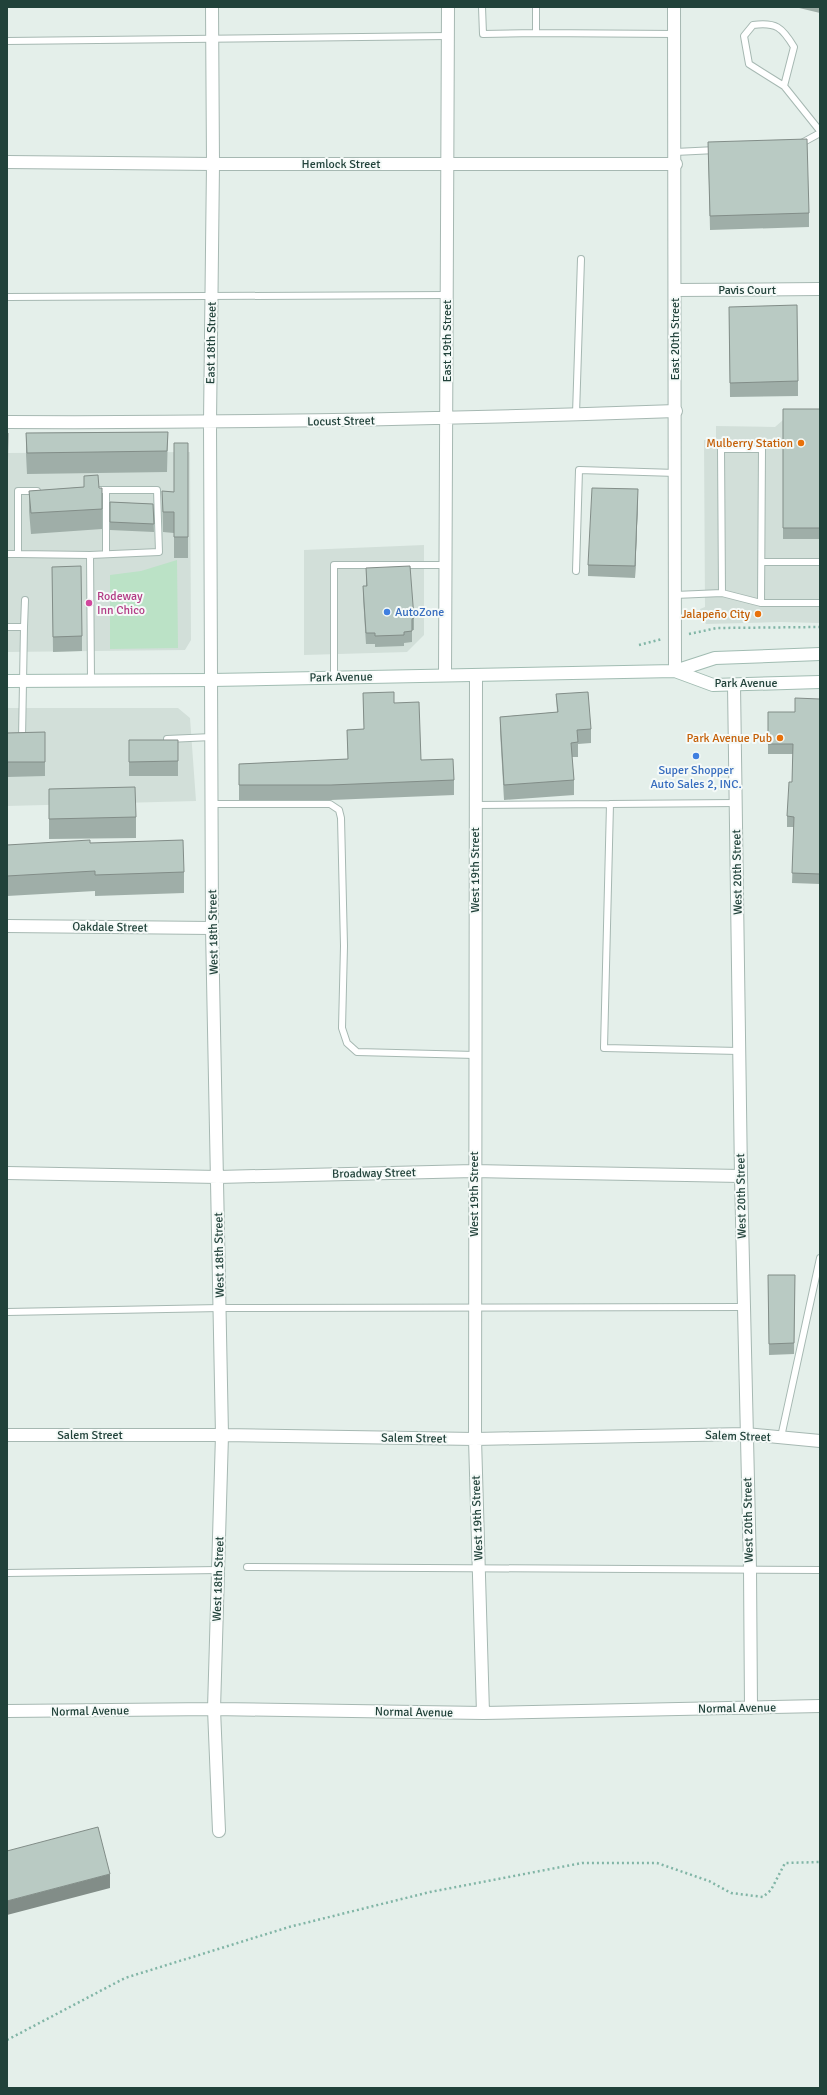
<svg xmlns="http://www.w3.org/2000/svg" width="827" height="2095" viewBox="0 0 827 2095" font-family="Signika,sans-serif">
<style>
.built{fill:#d2dfd9}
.green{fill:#bbe2c6}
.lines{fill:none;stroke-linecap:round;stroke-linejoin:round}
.service-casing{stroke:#a6b8b2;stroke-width:8}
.minor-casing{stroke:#a6b8b2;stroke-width:14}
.tertiary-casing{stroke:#a6b8b2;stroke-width:14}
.secondary-casing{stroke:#a1bcb2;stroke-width:14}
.path{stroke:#81b5a6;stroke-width:2.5;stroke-dasharray:2 3;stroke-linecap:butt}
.service{stroke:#fff;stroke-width:6}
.minor{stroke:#fff;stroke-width:12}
.tertiary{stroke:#fff;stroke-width:12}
.secondary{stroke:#fff;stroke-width:12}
.wall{fill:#9faea8}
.shaded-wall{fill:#828d88}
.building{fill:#b9cac3;stroke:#828d88}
.food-dot{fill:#e8710a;stroke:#f5faf8;stroke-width:1.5}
.hotel-dot{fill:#d1479c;stroke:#f5faf8;stroke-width:1.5}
.shop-dot{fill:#3f7fe0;stroke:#f5faf8;stroke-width:1.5}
.labels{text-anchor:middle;stroke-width:4;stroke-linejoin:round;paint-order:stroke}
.street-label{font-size:12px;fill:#21423a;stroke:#f5faf8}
.food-label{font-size:12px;fill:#c56008;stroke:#f5faf8;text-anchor:end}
.hotel-label{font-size:12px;fill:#b23c85;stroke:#f5faf8;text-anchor:start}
.shop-label{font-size:12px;fill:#366cbe;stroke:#f5faf8;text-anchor:start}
</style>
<rect width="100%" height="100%" fill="#e4efea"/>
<path class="built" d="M783 420H820V623L780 622 706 624 702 617 700 609 705 607 704 440H716V426L775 427Z
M190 452 191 640 185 650 7 652V453Z
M424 545V635L407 652 304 655V550Z
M7 708H178L190 718 196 801 7 806Z"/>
<path class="green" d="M177 560 178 648 110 649V575L141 571Z"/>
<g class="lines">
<g class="service-casing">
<path id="service" d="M482 7 483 34 536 33
M536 7V33L675 34
M7 41 448 36
M784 86 794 47C782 27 776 22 753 25L744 36 749 64 784 86 820 131
M800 144 820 133
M675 152 716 150
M7 297 447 295
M576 414 581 259
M106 490V554
M7 554H18V491H37
M18 554 90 555
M762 562H820
M576 571 579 470 676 473
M675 595 722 593 761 603 762 449H721L722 593
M761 603H820
M7 627H24L22 738
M24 627 25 600
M334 677V565H446
M91 680 90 555 159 552 157 490H94
M167 739 212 737
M212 804H330L339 810 341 818 344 946 342 1028 347 1043 357 1052 475 1055
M610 804 736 803
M476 805 610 804 604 1048 739 1051
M7 1312 220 1308 743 1307
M781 1437 820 1258
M247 1567 820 1570
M7 1573 218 1570"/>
</g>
<g class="minor-casing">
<path id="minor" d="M212 7 213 164 210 423 212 928 222 1435 214 1709 219 1831
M7 162 213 164H676
M675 290 820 289
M7 422C230 423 453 419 676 411
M445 675 448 7
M476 675 475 1439 483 1713
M734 685 741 1176 750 1569 751 1708
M7 926 212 928
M7 1173 218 1177 474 1171 741 1176
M7 1435H222L475 1439 746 1434 820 1441
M7 1711 214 1709 483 1713 820 1706"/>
</g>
<g class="tertiary-casing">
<path id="tertiary" d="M674 7 675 671"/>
</g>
<g class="secondary-casing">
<path id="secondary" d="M675 671 713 685 820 682
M7 681 211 680 675 671 715 658 820 654"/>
</g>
<path class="path" d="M689 634 717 628 820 627
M639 645 662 639
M7 2040 125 1978 289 1927 430 1892 582 1863H657L709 1881 731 1893 763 1897 771 1890 785 1863 820 1862"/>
<use href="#service" class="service"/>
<use href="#minor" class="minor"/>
<use href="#tertiary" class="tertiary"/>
<use href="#secondary" class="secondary"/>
</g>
<path class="wall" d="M795 7H820V13Z
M708 142 809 213V227L710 230Z
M729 307 798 381V396L730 397Z
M783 409H820V539H783Z
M168 432 167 472 27 474 26 454V433Z
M188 443V558H174V533L163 532 162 491 174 492Z
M84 476 99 488H102V529L31 534 29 511V491L84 487Z
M638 500 635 578 588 576V565Z
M110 502 153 504 154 532 110 530Z
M52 567 82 636V651L53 652Z
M366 568 414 618V630H412V642L404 643V646L375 647V644H366L363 597V586H366Z
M363 693 394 703 421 760 454 780V795L331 800H239V764L348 759 347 730 364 729Z
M556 694 591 729V743L578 744V757H572L574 780V795L504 800 500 731V717L557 712Z
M820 699V884L792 883 794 827H787V816L792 782 793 754H768V712H795Z
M45 732V776L7 777V733Z
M129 740H178V776H129Z
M49 789 136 817V838L49 839Z
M90 843 184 872V893L95 896V891L7 896V845Z
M768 1275H795L794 1354 769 1355Z"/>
<path class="shaded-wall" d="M638 489V500L635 578V566Z
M110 1874V1888L7 1915V1901Z"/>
<path class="building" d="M807 139 809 213 710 216 708 142Z
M797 305 798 381 730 383 729 307Z
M783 409H820V528H783Z
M168 432 167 451 27 453 26 433Z
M7 433H8L7 486Z
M174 443H188V537H174V512H163L162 491 174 492Z
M98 475 99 488H102V509L31 513 29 491 84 487V476Z
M592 488 638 489 635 566 588 565Z
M110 502 153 504 154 524 110 522Z
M81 566 82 636 53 637 52 567Z
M410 566 414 618 412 619V631L404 632V635L375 636V633H366L363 586H367L366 568Z
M394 692V703L419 702 421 760 453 759 454 780 331 785H239V764L348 759 347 730 364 729 363 693Z
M588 692 591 729 577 730 578 742 571 743 574 780 504 785 500 717 558 712 556 694Z
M795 698 820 699V874L792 873 794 817 787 816 789 782H792L793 744H768V712H795Z
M45 732V762H7V733Z
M129 740H178V761L129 762Z
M135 787 136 817 49 819V789Z
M90 840V843L183 840 184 872 95 875V871L7 876V845Z
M768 1275H795L794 1343 769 1344Z
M98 1827 110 1874 7 1901V1851Z"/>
<g class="food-dot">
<circle cx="801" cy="443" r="4"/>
<circle cx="758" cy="614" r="4"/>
<circle cx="780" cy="738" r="4"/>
</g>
<circle class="hotel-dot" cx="89" cy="603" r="4"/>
<g class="shop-dot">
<circle cx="387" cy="612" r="4"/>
<circle cx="696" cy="756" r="4"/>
</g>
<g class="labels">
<g class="street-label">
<text x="341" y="168">Hemlock Street</text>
<text x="747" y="294">Pavis Court</text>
<text transform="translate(675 339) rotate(-90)" y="4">East 20th Street</text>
<text transform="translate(447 341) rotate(-90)" y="4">East 19th Street</text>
<text transform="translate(211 343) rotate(-89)" y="4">East 18th Street</text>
<text transform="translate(341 421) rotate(-1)" y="4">Locust Street</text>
<text transform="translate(341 677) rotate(-1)" y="4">Park Avenue</text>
<text x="746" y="687">Park Avenue</text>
<text transform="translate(475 870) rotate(-90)" y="4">West 19th Street</text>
<text transform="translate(737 872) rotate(-91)" y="4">West 20th Street</text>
<text transform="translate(110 927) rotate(1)" y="4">Oakdale Street</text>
<text transform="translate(213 932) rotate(-91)" y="4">West 18th Street</text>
<text transform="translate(374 1173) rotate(-1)" y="4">Broadway Street</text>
<text transform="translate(474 1194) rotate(-90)" y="4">West 19th Street</text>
<text transform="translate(741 1196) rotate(-91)" y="4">West 20th Street</text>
<text transform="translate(219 1255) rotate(-91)" y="4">West 18th Street</text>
<text x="90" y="1439">Salem Street</text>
<text transform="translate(738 1436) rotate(2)" y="4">Salem Street</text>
<text transform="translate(414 1438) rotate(1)" y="4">Salem Street</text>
<text transform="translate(477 1518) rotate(-92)" y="4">West 19th Street</text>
<text transform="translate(748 1520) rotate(-91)" y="4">West 20th Street</text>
<text transform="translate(218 1579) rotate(-88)" y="4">West 18th Street</text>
<text transform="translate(737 1708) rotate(-1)" y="4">Normal Avenue</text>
<text transform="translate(90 1711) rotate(-1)" y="4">Normal Avenue</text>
<text transform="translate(414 1712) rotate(1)" y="4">Normal Avenue</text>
</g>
<g class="food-label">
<text x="793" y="447">Mulberry Station</text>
<text x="750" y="618">Jalapeño City</text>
<text x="772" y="742">Park Avenue Pub</text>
</g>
<g class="hotel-label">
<text x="97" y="600">Rodeway<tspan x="97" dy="14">Inn Chico</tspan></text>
</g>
<g class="shop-label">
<text x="395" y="616">AutoZone</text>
<text x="696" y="774" text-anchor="middle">Super Shopper<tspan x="696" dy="14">Auto Sales 2, INC.</tspan></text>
</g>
</g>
<rect width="827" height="2095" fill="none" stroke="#21423a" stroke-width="16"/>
</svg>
